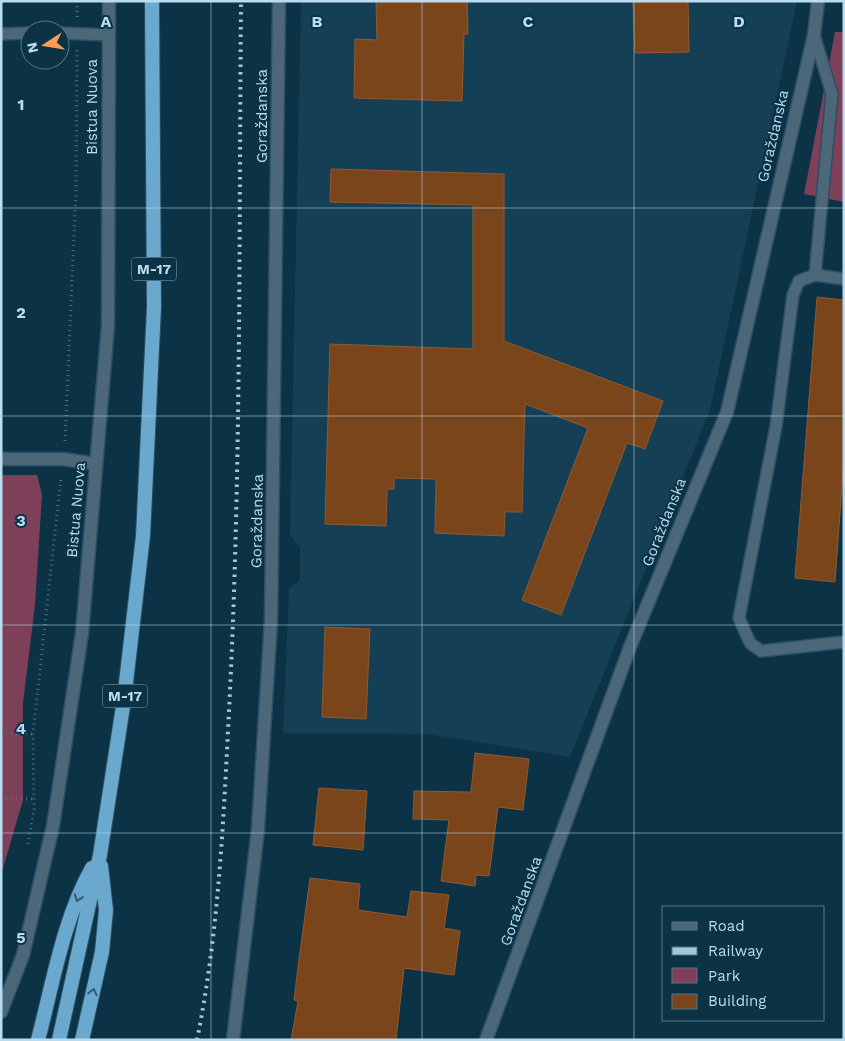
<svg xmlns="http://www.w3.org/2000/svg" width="845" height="1041" viewBox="0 0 845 1041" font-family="'Work Sans',sans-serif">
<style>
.built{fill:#143f54}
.green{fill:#7e3f58}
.building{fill:#7a451b;stroke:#915a31}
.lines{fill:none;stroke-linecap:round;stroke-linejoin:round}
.service-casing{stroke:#2b5065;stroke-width:14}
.minor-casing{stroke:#2b5065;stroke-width:15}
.tertiary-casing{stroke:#2b5065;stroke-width:15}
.trunk-casing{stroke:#2b5065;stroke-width:16}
.path{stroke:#4c7085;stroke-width:3;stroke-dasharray:1 4;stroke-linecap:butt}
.service{stroke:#4c6777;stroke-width:11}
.minor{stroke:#4c6777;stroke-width:12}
.tertiary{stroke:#4c6777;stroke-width:12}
.trunk{stroke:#6aa8ce;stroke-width:14}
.rail{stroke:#a5c6db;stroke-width:4;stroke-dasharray:2.5 5;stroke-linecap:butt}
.oneway{stroke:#2d5b76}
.grid{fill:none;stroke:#badbf0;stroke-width:1;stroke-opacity:0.55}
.labels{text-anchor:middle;stroke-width:4;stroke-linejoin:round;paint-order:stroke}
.shield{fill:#0c3246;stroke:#86a8bd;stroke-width:1}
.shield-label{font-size:14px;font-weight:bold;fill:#badbf0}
.street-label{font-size:15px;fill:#badbf0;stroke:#0c3246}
.grid-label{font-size:16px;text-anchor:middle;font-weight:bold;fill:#badbf0;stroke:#0c3246;stroke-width:4;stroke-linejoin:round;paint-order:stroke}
</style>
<rect width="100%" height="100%" fill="#0c3246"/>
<path class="built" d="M301 1H797L710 410 570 757 427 734 283 733 289 589 300 580V548L290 535Z"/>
<path class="green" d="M835 32H844V202L804 194Z
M1 475H37L42 494 35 605 23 703V800L1 875Z"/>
<path class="building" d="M376 1H467L468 34H464L462 101 354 98 355 39 377 40Z
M633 1H688L689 52 635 53Z
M331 169 504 174V341L663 401 645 449 627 443 561 615 522 600 588 428 525 404 522 512H505L504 536 435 533 436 479 394 478V489H387L386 526 325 524 330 344 473 349V205L330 202Z
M817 297 844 300V458L835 582 795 578Z
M325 627 370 629 366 719 322 717Z
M475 753 529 759 523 810 498 807 489 876 476 875 475 886 441 881 449 820 413 819 414 791 471 792Z
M319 788 367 791 363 850 313 845Z
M310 878 360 884 358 910 407 917 411 891 449 895 444 928 460 931 454 975 404 968 396 1040H291L298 1001 294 1000 299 960Z"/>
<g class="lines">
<g class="service-casing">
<path id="service" d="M60 33 109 35
M1 34 30 33
M814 35 832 94 815 275 844 279
M815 275 799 281 793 295 776 426 739 618 750 643 761 651 844 642"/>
</g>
<g class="minor-casing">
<path id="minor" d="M1 459H63L96 464
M486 1040 630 647 727 412 814 35 818 1"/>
</g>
<g class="tertiary-casing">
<path id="tertiary" d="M1 1012 23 955 53 826 82 633 108 325 109 1
M233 1040 258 829 271 620 279 1"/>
</g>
<g class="trunk-casing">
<path id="trunk" d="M38 1040C53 983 63 920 92 868
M59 1040 100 855 124 700 143 536 154 307 152 1
M82 1040 102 952 106 910 101 866"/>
</g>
<path class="path" d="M77 1V17
M65 441 76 189 77 50
M1 733 33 734
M1 798 33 799
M28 844 34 810 33 734 61 477"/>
<use href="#service" class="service"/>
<use href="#minor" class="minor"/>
<use href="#tertiary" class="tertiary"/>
<use href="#trunk" class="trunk"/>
<path class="rail" d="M197 1040C220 926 224 807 230 691 241 461 239 231 241 1"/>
</g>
<defs><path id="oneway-chevron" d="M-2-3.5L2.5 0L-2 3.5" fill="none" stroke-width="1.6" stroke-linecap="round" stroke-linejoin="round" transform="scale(1.25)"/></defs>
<g class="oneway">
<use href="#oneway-chevron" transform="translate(78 898) rotate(110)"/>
<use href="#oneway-chevron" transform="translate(93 992) rotate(-77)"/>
</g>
<path class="grid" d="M211 1V1040M422 1V1040M634 1V1040M1 208H844M1 416H844M1 625H844M1 833H844"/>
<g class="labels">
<g class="shield">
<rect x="131.5" y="257.5" width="45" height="23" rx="4"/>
<rect x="102.5" y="684.5" width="45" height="23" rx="4"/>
</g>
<g class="shield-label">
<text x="154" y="274">M-17</text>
<text x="125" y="701">M-17</text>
</g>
<g class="street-label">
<text transform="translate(92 107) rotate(-90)" y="5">Bistua Nuova</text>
<text transform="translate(262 116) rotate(-90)" y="5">Goraždanska</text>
<text transform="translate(773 136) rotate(-77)" y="5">Goraždanska</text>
<text transform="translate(76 510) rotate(-85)" y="5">Bistua Nuova</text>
<text transform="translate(257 521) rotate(-89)" y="5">Goraždanska</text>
<text transform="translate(664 522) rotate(-68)" y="5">Goraždanska</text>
<text transform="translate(521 901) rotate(-70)" y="5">Goraždanska</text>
</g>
</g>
<g class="grid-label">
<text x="106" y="27">A</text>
<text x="317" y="27">B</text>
<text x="528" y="27">C</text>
<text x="739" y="27">D</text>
<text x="21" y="110">1</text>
<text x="21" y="318">2</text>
<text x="21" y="526">3</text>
<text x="21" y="734">4</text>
<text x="21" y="943">5</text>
</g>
<rect width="845" height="1041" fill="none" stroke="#badbf0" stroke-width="5"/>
<rect x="662" y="906" width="162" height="115" fill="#0c3246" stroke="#52768a"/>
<rect x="672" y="922" width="25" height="8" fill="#4c6777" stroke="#52768a"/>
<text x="708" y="931" font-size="15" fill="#badbf0">Road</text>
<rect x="672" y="947" width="25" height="8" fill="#a5c6db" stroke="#52768a"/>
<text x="708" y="956" font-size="15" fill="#badbf0">Railway</text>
<rect x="672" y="968" width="25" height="15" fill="#7e3f58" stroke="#52768a"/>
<text x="708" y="981" font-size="15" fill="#badbf0">Park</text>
<rect x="672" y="994" width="25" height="15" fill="#7a451b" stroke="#52768a"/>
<text x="708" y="1006" font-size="15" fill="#badbf0">Building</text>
<g transform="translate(45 45) rotate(258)"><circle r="24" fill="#0c3246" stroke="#52768a"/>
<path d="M0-4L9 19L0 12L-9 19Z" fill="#fc9d54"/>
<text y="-8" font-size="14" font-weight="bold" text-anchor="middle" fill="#badbf0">N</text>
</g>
</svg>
